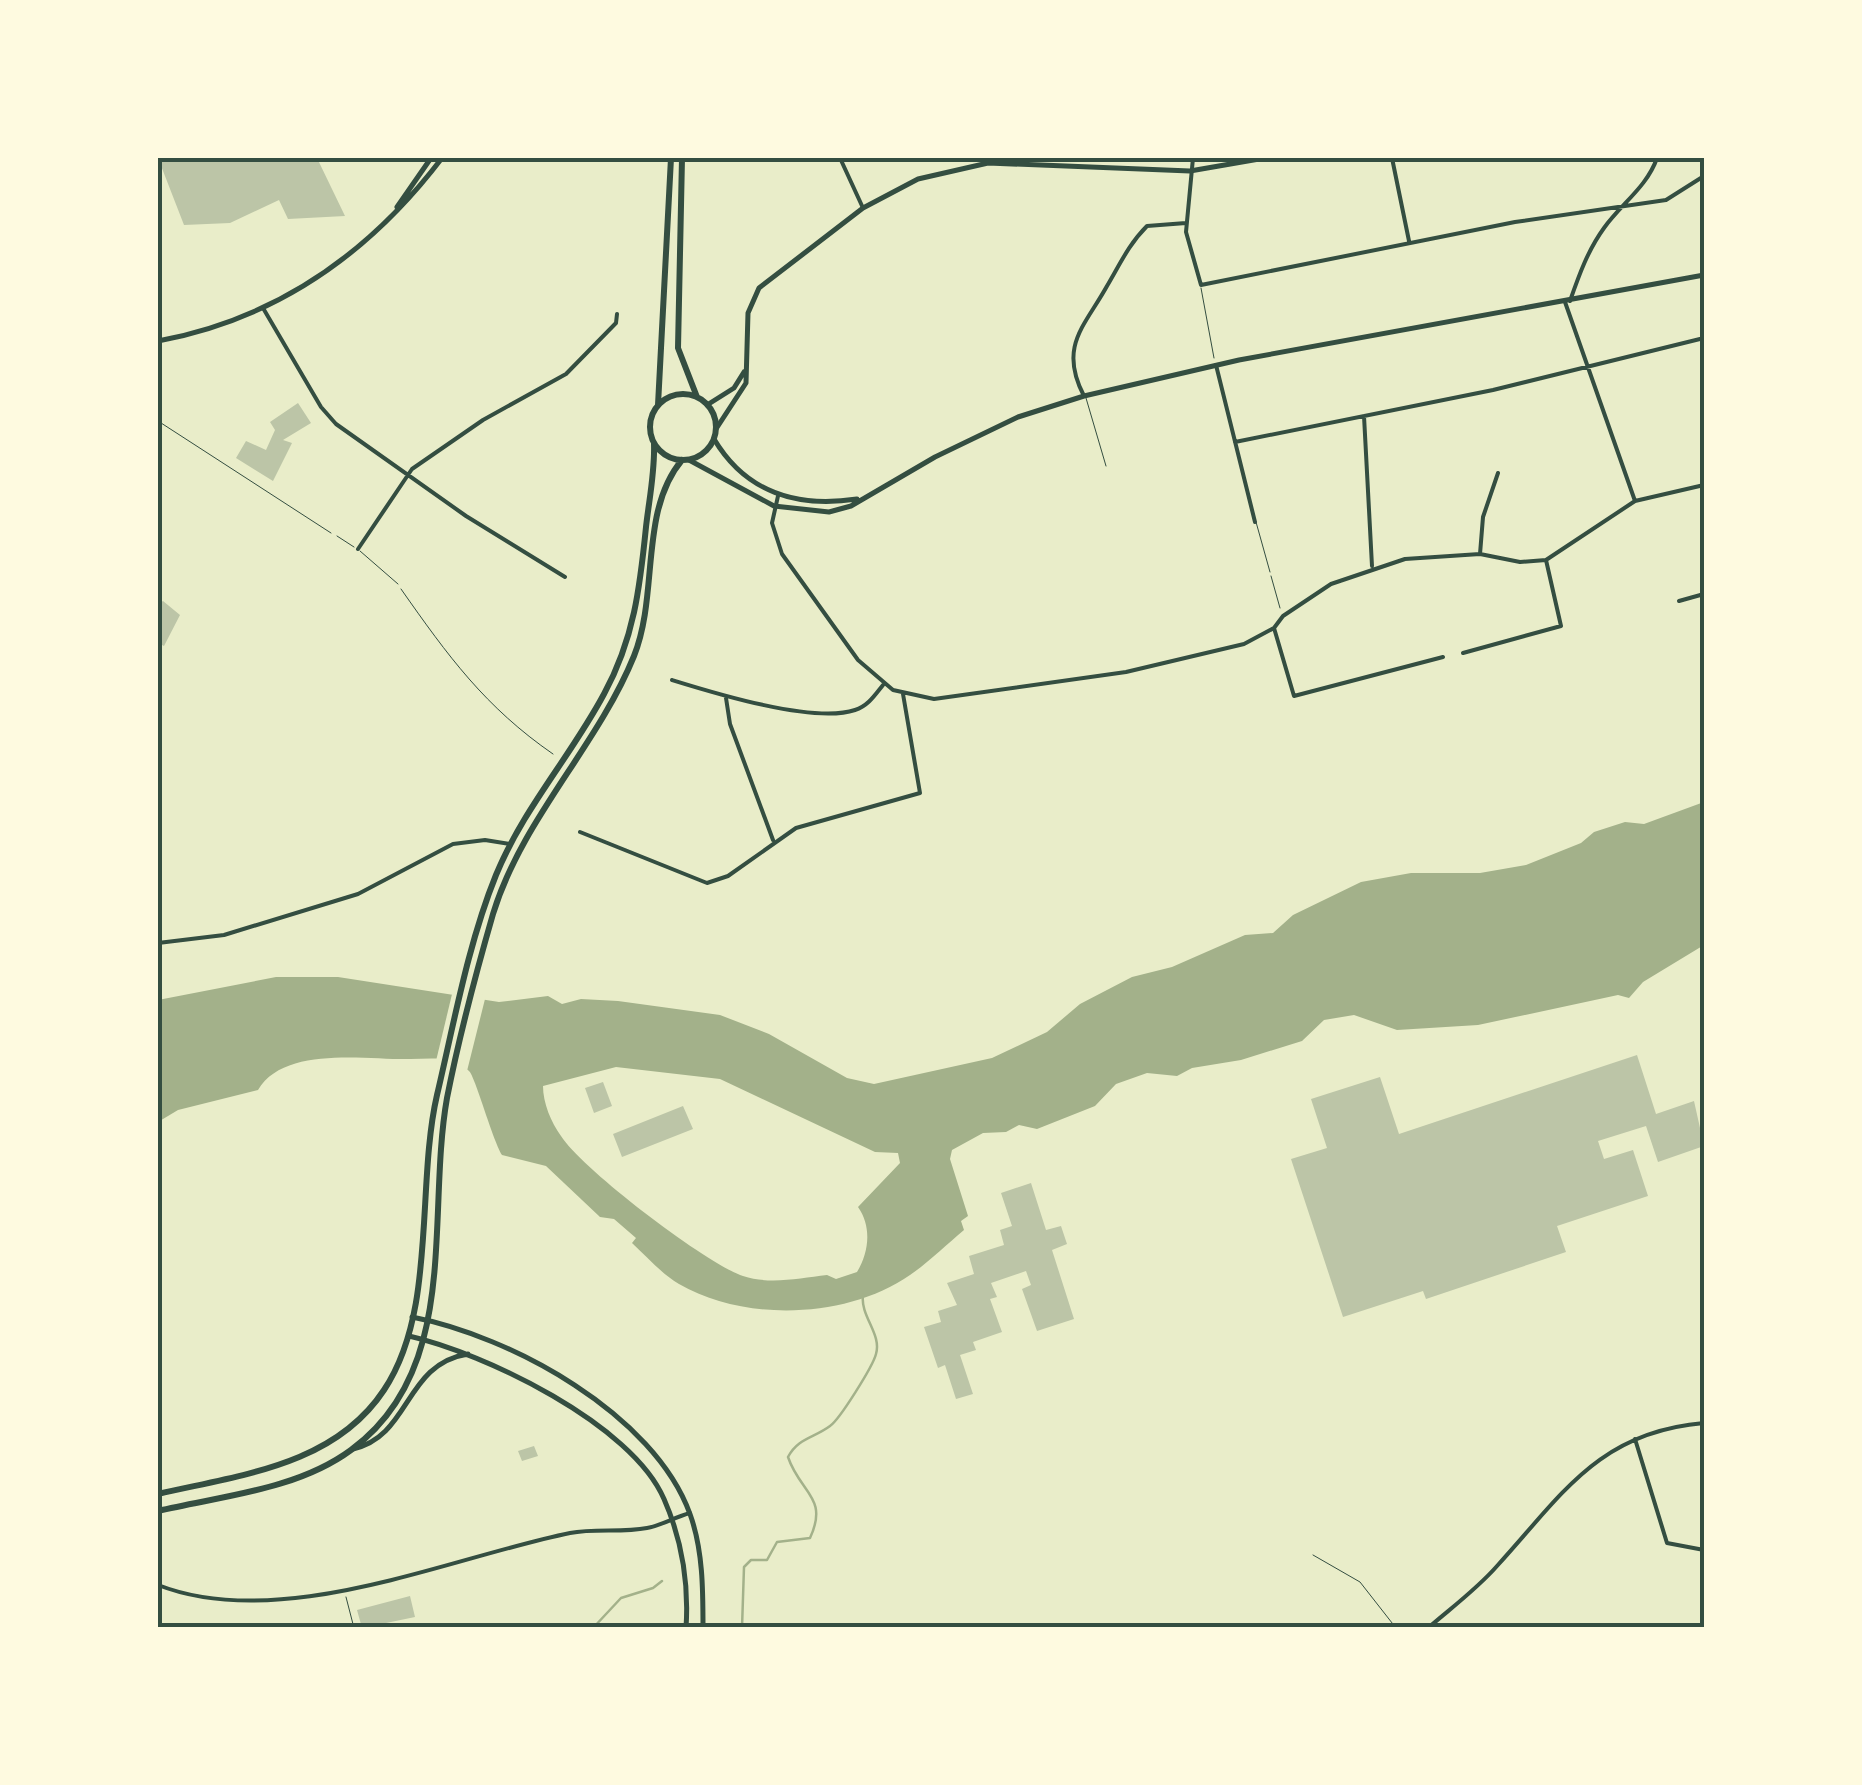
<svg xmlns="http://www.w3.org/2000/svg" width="1862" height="1785" viewBox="0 0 1862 1785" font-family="'Varela Round',sans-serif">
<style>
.water{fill:#a3b18a;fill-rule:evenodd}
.pier{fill:#e9edc9}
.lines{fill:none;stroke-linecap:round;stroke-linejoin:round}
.stream{stroke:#a3b18a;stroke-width:2.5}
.building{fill:#bcc5a7}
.path{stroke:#344e41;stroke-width:1}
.service{stroke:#344e41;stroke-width:1}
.minor{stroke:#344e41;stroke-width:4}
.tertiary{stroke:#344e41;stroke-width:5}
.secondary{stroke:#344e41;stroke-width:5}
.primary{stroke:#344e41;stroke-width:6}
.neatline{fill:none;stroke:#344e41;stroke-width:4}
</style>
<rect width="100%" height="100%" fill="#e9edc9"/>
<path class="water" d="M1704 802V945L1643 982 1629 998 1618 995 1478 1025 1397 1030 1354 1015 1324 1020 1302 1041 1241 1060 1192 1068 1177 1076 1147 1073 1116 1084 1095 1106 1037 1129 1019 1125 1006 1132 983 1133 952 1150 950 1159 968 1216 961 1221 964 1230C946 1245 929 1262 910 1275 847 1319 744 1322 679 1284 662 1274 647 1257 632 1243L636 1238 614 1219 600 1217 546 1166 502 1155C492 1138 475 1076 469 1071 451 1055 432 1059 410 1059 368 1060 284 1045 258 1090L178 1110 158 1122V1000L276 977H338L499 1002 548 996 562 1004 581 999 618 1001 720 1015 769 1034 847 1078 874 1084 992 1058 1047 1032 1080 1004 1132 977 1172 967 1245 935 1273 933 1293 915 1361 882 1411 873H1480L1526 865 1581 843 1594 832 1625 822 1644 824ZM616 1067 720 1079 875 1152 898 1153 900 1163 858 1207C872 1227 869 1252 857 1272L836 1279 827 1275C800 1278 770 1285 743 1276 705 1263 582 1169 561 1136 551 1122 543 1103 543 1086Z"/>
<path class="pier" d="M453 990 486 995 466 1075 436 1061Z"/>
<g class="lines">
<path class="stream" d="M593 1628 621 1598 653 1588 662 1581
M742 1628 744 1567 751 1560H767L777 1542 810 1538C829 1497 800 1493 788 1457 798 1438 814 1438 830 1426 840 1419 873 1366 876 1354 882 1334 860 1316 863 1295"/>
</g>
<path class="building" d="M158 158H317L345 216 288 219 279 200 230 223 184 225Z
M298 403 311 423 283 440 292 443 273 481 236 458 246 441 266 450 275 430 270 422Z
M163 601 180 615 164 646 158 643V604Z
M1637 1055 1656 1114 1694 1101 1704 1146 1658 1162 1646 1126 1598 1141 1604 1159 1633 1150 1648 1196 1557 1226 1566 1252 1426 1299 1423 1291 1343 1317 1291 1159 1327 1148 1311 1099 1380 1077 1399 1134Z
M603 1082 612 1106 594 1113 585 1088Z
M683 1106 693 1129 622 1157 613 1134Z
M1031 1183 1046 1230 1061 1226 1067 1244 1052 1250 1074 1319 1037 1331 1022 1289 1031 1285 1026 1271 991 1283 997 1297 990 1299 1002 1332 973 1342 976 1350 960 1355 973 1394 956 1399 945 1365 938 1368 924 1327 941 1322 938 1311 957 1305 947 1283 974 1274 969 1256 1004 1245 1000 1230 1012 1226 1001 1193Z
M534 1446 538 1456 522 1461 518 1451Z
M410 1596 415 1617 362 1628 357 1610Z"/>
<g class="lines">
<path class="path" d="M158 421 331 533
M1271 576 1280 608
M401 589C448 656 485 707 553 754
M346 1597 354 1628"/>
<path class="service" d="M1201 288 1214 358
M1086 398 1106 466
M1256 522 1270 572
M337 536 354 547
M360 551 398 584
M1313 1555 1360 1582 1396 1628"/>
<path class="minor" d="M840 158 863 208
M1193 158 1186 232 1201 285 1515 222 1666 200 1704 176
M1392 158 1409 241
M1570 301C1579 275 1588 250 1604 228 1621 204 1647 187 1657 158
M1565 302 1635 501
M263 308 321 407 336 424 466 516 565 577
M1216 365 1255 522
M1084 396C1058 346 1085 326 1107 286 1120 264 1129 244 1147 226L1186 223
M1364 416 1372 566
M1235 442 1493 390 1704 338
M778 496 772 523 782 554 858 660 893 690 934 699 1126 672 1244 644 1274 628 1283 616 1331 584 1405 559 1480 554 1520 562 1546 560 1635 501 1704 485
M358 549 412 469 483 420 566 374 616 323 617 314
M1480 554 1483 517 1498 473
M1679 601 1704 594
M1274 628 1294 696 1443 657
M1463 653 1561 626 1546 560
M672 680C714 693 814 724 855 710 868 706 875 695 883 685
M726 698 730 724 773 840
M580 832 707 883 728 876 796 828 920 793 903 694
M158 943 224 935 358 894 453 844 485 840 510 844
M1635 1439 1667 1543 1704 1550
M158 1585C281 1633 448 1558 570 1533 595 1528 622 1533 647 1528 660 1526 675 1517 690 1513
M1428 1628C1451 1608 1477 1589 1497 1566 1562 1495 1598 1432 1704 1423"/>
<path class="tertiary" d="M707 405 734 388 744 372
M716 429 746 383 748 313 759 288 863 208 918 179 988 163 1190 171 1265 158
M412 1317C511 1336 654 1414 690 1514 703 1550 703 1590 703 1628
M409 1336C484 1353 632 1424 664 1499 682 1540 689 1583 686 1628
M353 1449C411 1436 404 1364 468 1354"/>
<path class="secondary" d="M397 207 431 158
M158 341C277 319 369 254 442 158
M714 439C746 493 798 508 857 499
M689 460 774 506 829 512 851 506 935 457 1018 417 1084 396 1239 360 1704 275"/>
<path class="primary" d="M682 158 678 348 697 397
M650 427a33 33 0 1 1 66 0a33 33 0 1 1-66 0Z
M658 405 671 158
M158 1494C239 1475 334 1466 384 1390 437 1311 416 1186 437 1095 454 1023 468 944 496 875 523 809 571 756 604 694 634 639 640 587 646 527 649 500 655 472 654 444
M158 1511C221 1496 297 1490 351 1450 462 1369 426 1216 447 1098 459 1037 476 973 493 914 522 819 597 747 634 656 659 594 639 511 682 460"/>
</g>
<rect width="1862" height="1785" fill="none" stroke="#fefae0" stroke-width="320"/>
<rect x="160" y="160" width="1542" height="1465" class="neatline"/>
</svg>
